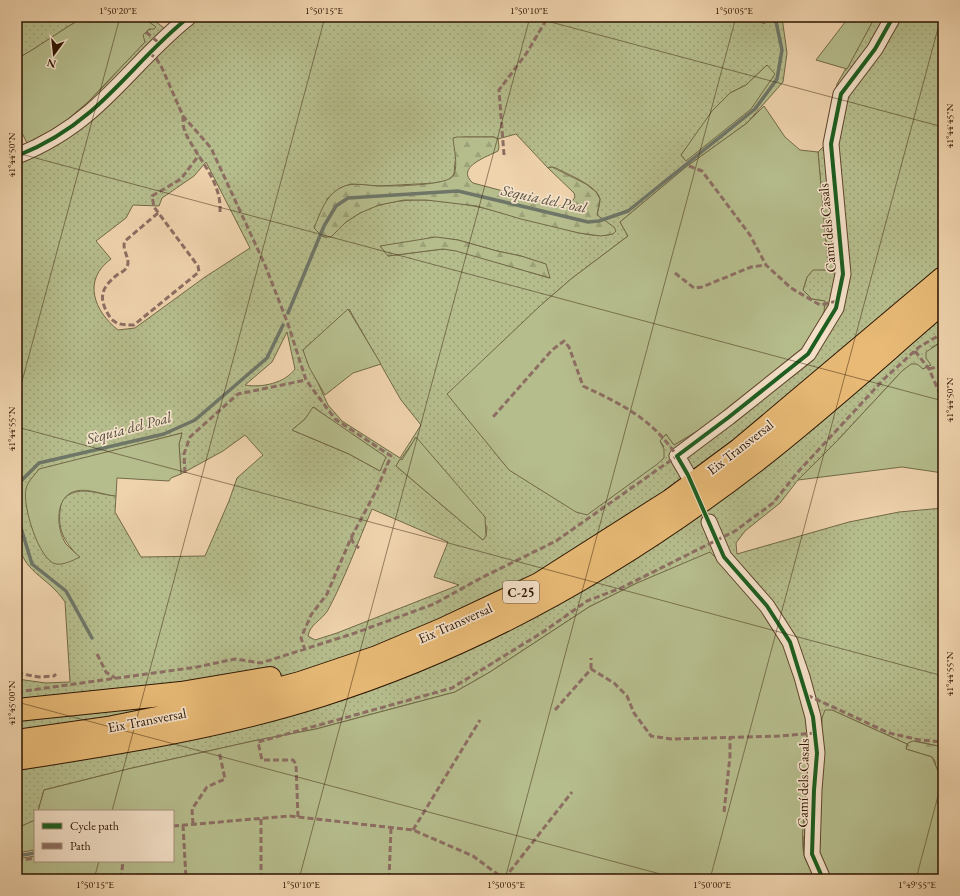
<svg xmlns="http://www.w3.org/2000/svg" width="960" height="896" viewBox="0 0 960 896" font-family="'EB Garamond',serif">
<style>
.grass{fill:url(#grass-dots);stroke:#726947;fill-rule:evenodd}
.forest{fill:url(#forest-firs);stroke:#726947}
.garden{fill:#b6bd8d;stroke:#726947}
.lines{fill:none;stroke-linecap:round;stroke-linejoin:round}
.stream{stroke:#6e7668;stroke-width:3.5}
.minor-casing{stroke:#5e442c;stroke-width:17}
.highway-casing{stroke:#2d1501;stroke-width:24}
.minor{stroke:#f5e2ca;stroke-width:15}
.highway{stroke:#e8ba76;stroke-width:22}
.quiet{stroke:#8d6e63;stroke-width:3;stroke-dasharray:6 3;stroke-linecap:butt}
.cycleway-casing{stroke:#f5e2ca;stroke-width:6}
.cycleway{stroke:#1b5e20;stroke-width:4}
.ticks{fill:none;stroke:#2d1501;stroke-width:1;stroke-opacity:0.45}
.labels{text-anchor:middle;stroke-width:3.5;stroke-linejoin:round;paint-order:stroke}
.shield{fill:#f5e2ca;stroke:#69523d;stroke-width:1}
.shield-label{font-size:13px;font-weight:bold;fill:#2d1501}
.street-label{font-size:14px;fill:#2d1501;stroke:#f5e2ca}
.water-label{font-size:15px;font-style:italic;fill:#534e3d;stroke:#f5e2ca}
.neatline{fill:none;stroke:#2d1501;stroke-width:1.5}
.ticks-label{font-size:10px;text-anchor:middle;fill:#2d1501}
</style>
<defs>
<pattern id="grass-dots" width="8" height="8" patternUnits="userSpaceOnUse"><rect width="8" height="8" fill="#b6bd8d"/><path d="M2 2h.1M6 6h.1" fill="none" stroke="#9da278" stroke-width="1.8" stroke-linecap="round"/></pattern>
<pattern id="forest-firs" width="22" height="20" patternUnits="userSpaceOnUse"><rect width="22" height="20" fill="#b6bd8d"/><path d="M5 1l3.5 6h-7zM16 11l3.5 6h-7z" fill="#9da278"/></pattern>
</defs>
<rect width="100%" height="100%" fill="#efd3ad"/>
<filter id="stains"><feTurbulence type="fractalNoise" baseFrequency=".005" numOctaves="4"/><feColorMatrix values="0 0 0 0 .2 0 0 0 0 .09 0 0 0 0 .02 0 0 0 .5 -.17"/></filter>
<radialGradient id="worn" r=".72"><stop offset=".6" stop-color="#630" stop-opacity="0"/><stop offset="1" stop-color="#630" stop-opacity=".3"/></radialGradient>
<path class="grass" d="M17 17H84C61 30 40 46 17 59Z
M142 17H150L164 28 179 17H753L764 24 770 17H782L787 53 783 82 747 123 686 167 620 222 628 236 571 279 541 305 664 447 660 441 666 434 674 445 717 419 825 301 812 299 803 290 807 277 813 269 826 270 828 265 818 152 824 146 837 84 875 17H943V341L932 347 931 365 923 369 912 364 902 371 838 440 798 480 780 503 745 531 736 543 737 554 849 522 899 512 943 508V747L915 741 907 744 832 710 822 718 817 879 804 855 803 836 637 583 589 607 490 672 455 692 316 729 253 741 128 769 44 790 38 811H35V821L17 828V679L46 683 70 682 65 602C46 574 22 574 17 537V147C56 132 87 105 114 75 127 60 136 33 155 27ZM767 65 686 161 681 155 730 93 746 85ZM516 134 548 168 552 167 556 168C567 174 598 186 600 199 600 204 598 210 597 215L607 223 613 234C592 239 570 230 551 225 484 209 384 172 331 237L327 199 340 188 351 184 379 186 436 183 449 180 454 174 455 162 463 137H494L498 139ZM206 162 250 248 205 277 135 328 118 330C94 311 82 280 111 259L96 241 126 218 133 205 159 206 162 198 194 176ZM431 237 458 240 497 251 521 256 545 264 549 278 460 251 443 249 388 256ZM349 309 401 400 421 425 400 458 342 421 328 405 303 350ZM287 332 295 369C285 383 262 388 245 385L272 362ZM314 407 327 417 380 471 349 454 292 430 305 419ZM182 433 179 444 181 474 223 451 245 435 263 455 237 478 229 501 205 556 141 557 115 512 116 496C96 494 78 484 62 500 56 526 61 538 79 557L27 511 132 446ZM416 438 487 527 486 536 483 540 396 466ZM372 509 448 542 434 577 459 585 337 633 315 640 308 636C310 624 322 620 328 610 345 578 358 542 372 509Z"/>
<path class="forest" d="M457 137H494L498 139 499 147 498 151C489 156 454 167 473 183L559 206 571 203 575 197 574 193 548 168 552 167 586 184 596 192 600 199 597 215 614 227 616 231 613 234 601 236 579 233 521 219 477 206 426 200H404L379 205 360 213 346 222 331 237H323L314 228C320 214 325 196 340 188 353 181 366 186 380 186 392 186 449 186 454 175 458 164 454 149 453 138Z
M436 237 458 240 497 251 521 256 546 264 550 278 456 251 443 249 388 256 380 246Z
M913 741 943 747V758L940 770 936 769 935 761 932 757 906 749 908 743Z"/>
<path class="garden" d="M84 17H142L156 27 154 29H149L143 35 145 42 88 102 61 125 27 143 17 123V59C40 46 61 30 84 17Z
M849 17H875L847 69 816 60Z
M767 65 775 74 751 109 686 161 681 155 712 111 730 93 746 85Z
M764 106 785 137 800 150 818 152 828 265 826 270H813L807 277 803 290 812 299 825 301 824 312 808 350 717 419 674 445 666 434 660 441 664 449V458L656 465 587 515 576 512 509 470 447 394 541 305 571 279 628 236 620 222 686 167 747 123Z
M348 309 381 364 353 373 325 395 309 367 303 350Z
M943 341V473L902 467 798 480 838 440 902 371 911 364H917L923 369 931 365 926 358V352Z
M313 407 386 457 380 471 349 454 292 430 305 419Z
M182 433 179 444 181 474 171 478 169 481 117 478 116 496C103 495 88 488 76 491 54 496 56 529 66 544 70 548 75 553 80 557 73 560 65 565 56 564 39 561 22 505 26 489 27 482 35 475 39 469Z
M416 437 485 517 486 536 483 540 396 466 400 459 402 460Z
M710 552C762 604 804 659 809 734 809 743 811 752 810 761 809 785 799 833 804 855 806 863 813 872 817 879H17V859L35 856V861H173V811H38L44 790 128 769 253 741 316 729 455 692 490 672 589 607 637 583Z
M825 710H832L907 744 906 749 932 757 938 771 943 758V879H829L818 851 822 718Z
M35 820V850L17 853V828Z"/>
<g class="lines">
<path class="stream" d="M288 313 324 226 336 206 348 198 458 191 588 222 599 221 628 211 755 109 777 79 782 50 775 17
M17 485 39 463 164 434 195 420 267 358 283 325
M17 493 21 528 32 564 66 591 92 638
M17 856 35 853"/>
<g class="minor-casing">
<path id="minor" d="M17 156C42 146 69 130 90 112 125 82 153 45 189 17
M688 475 677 456 729 417 808 354 836 308 843 274 831 144 841 94 875 49 893 17
M709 522 724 557 767 606 790 642 802 677 813 717 817 753 814 790 812 854 823 879"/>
</g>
<g class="highway-casing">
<path id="highway" d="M17 710 181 693 270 678
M17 741 108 728 201 709 300 683 377 657 441 630 539 584 671 500 740 449 943 278
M17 759C120 743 222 727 322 695 478 646 624 562 753 463 819 412 880 356 943 302"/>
</g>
<use href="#minor" class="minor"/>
<use href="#highway" class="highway"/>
<path class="quiet" d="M146 32 159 43
M149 53 156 58 162 68 183 116 211 148 265 265 288 324 306 380 335 419 391 456 376 491 351 538 327 594 311 615 301 638 305 650
M183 116C183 121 183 127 185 132 197 158 222 181 220 212
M504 155 499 90 526 54 548 17
M689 166 702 171 750 235 766 265 791 288 820 305 837 301
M158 213 125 241C121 250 131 258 127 267 125 271 120 273 117 275 102 287 98 297 108 314 114 325 122 325 134 325L199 272 198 266 154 207 152 196 181 179 199 155
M675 273 694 288 702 287 751 267 766 265
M915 351 929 369 943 401
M929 369 943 365
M185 473 184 454 190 437 238 394 306 380
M351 538 354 544 359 548
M97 654 106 672 115 678
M591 669V658
M17 673 39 677 54 676 56 674
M17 692 197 667 235 659 261 663 355 633 434 604 481 578 556 541 677 456C651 418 623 405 583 386L569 347 564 341 552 350 493 417
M807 695 889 733 920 740 943 742
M555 710 591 669 614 683 627 696 634 713 651 736 671 739 779 736 815 733
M724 812 730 756V737
M298 817 296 764 293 760H262L258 742 452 688 543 632 587 601 621 588 735 531 773 503 797 473 884 379 919 347 943 333
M261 819V879
M193 824 192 809 207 787 225 779 219 751
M183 825 186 879
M173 826 289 816 413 830 473 856 504 879
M413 830 480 720
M17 861 35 858
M121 879 123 861
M389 879 391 829
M504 879 572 792"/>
<g class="cycleway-casing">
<path id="cycleway" d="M17 156C42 146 69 130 90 112 125 82 153 45 189 17
M823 879 812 854 814 790 817 753 813 717 790 642 767 606 724 557 688 475 677 456 729 417 808 354 836 308 843 274 831 144 841 94 875 49 893 17"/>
</g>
<use href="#cycleway" class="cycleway"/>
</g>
<path class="ticks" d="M532 17 943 127M17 153 943 401M17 400 120 17M17 427 943 676M17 702 679 879M112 811 325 17M94 879 99 861M299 879 530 17M505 879 736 17M710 879 941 17M916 879 943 777"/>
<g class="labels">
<rect class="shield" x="503" y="581" width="36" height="22" rx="3"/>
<g class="shield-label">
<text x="521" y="597">C-25</text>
</g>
<g class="street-label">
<text transform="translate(827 228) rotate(-95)" y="5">Camí dels Casals</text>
<text transform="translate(740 447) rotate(-38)" y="5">Eix Transversal</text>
<text transform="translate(455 623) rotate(-24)" y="5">Eix Transversal</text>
<text transform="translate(147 720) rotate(-11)" y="5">Eix Transversal</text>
<text transform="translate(803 783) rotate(-89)" y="5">Camí dels Casals</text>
</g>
<g class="water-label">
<text transform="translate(544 199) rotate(12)" y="5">Sèquia del Poal</text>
<text transform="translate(129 428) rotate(-15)" y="5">Sèquia del Poal</text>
</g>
</g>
<rect width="960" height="896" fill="none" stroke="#efd3ad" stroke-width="44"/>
<rect x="34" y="810" width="140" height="52" fill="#f5e2ca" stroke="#a5907a"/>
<rect x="42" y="823" width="20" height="6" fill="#1b5e20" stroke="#a5907a"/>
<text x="70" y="830" font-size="12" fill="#2d1501">Cycle path</text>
<rect x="42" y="843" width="20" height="6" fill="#8d6e63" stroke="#a5907a"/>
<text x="70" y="850" font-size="12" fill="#2d1501">Path</text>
<g transform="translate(54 54) rotate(195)" stroke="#f5e2ca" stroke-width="3" paint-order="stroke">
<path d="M0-3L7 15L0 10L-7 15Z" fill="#2d1501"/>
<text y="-6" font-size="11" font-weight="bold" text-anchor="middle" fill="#2d1501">N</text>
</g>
<rect x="22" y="22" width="916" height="852" class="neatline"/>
<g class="ticks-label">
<text x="118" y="14">1°50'20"E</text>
<text x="324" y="14">1°50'15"E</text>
<text x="529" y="14">1°50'10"E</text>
<text x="734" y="14">1°50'05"E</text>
<text transform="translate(949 126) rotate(-90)" y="4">41°44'45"N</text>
<text transform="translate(11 155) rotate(-90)" y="4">41°44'50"N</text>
<text transform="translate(949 400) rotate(-90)" y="4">41°44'50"N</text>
<text transform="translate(11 429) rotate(-90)" y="4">41°44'55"N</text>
<text transform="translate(949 674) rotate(-90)" y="4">41°44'55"N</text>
<text transform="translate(11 703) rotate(-90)" y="4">41°45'00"N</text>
<text x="95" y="888">1°50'15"E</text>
<text x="301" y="888">1°50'10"E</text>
<text x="506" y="888">1°50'05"E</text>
<text x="712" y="888">1°50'00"E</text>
<text x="917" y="888">1°49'55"E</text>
</g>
<rect width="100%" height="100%" filter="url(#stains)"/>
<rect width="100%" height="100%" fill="url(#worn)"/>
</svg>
